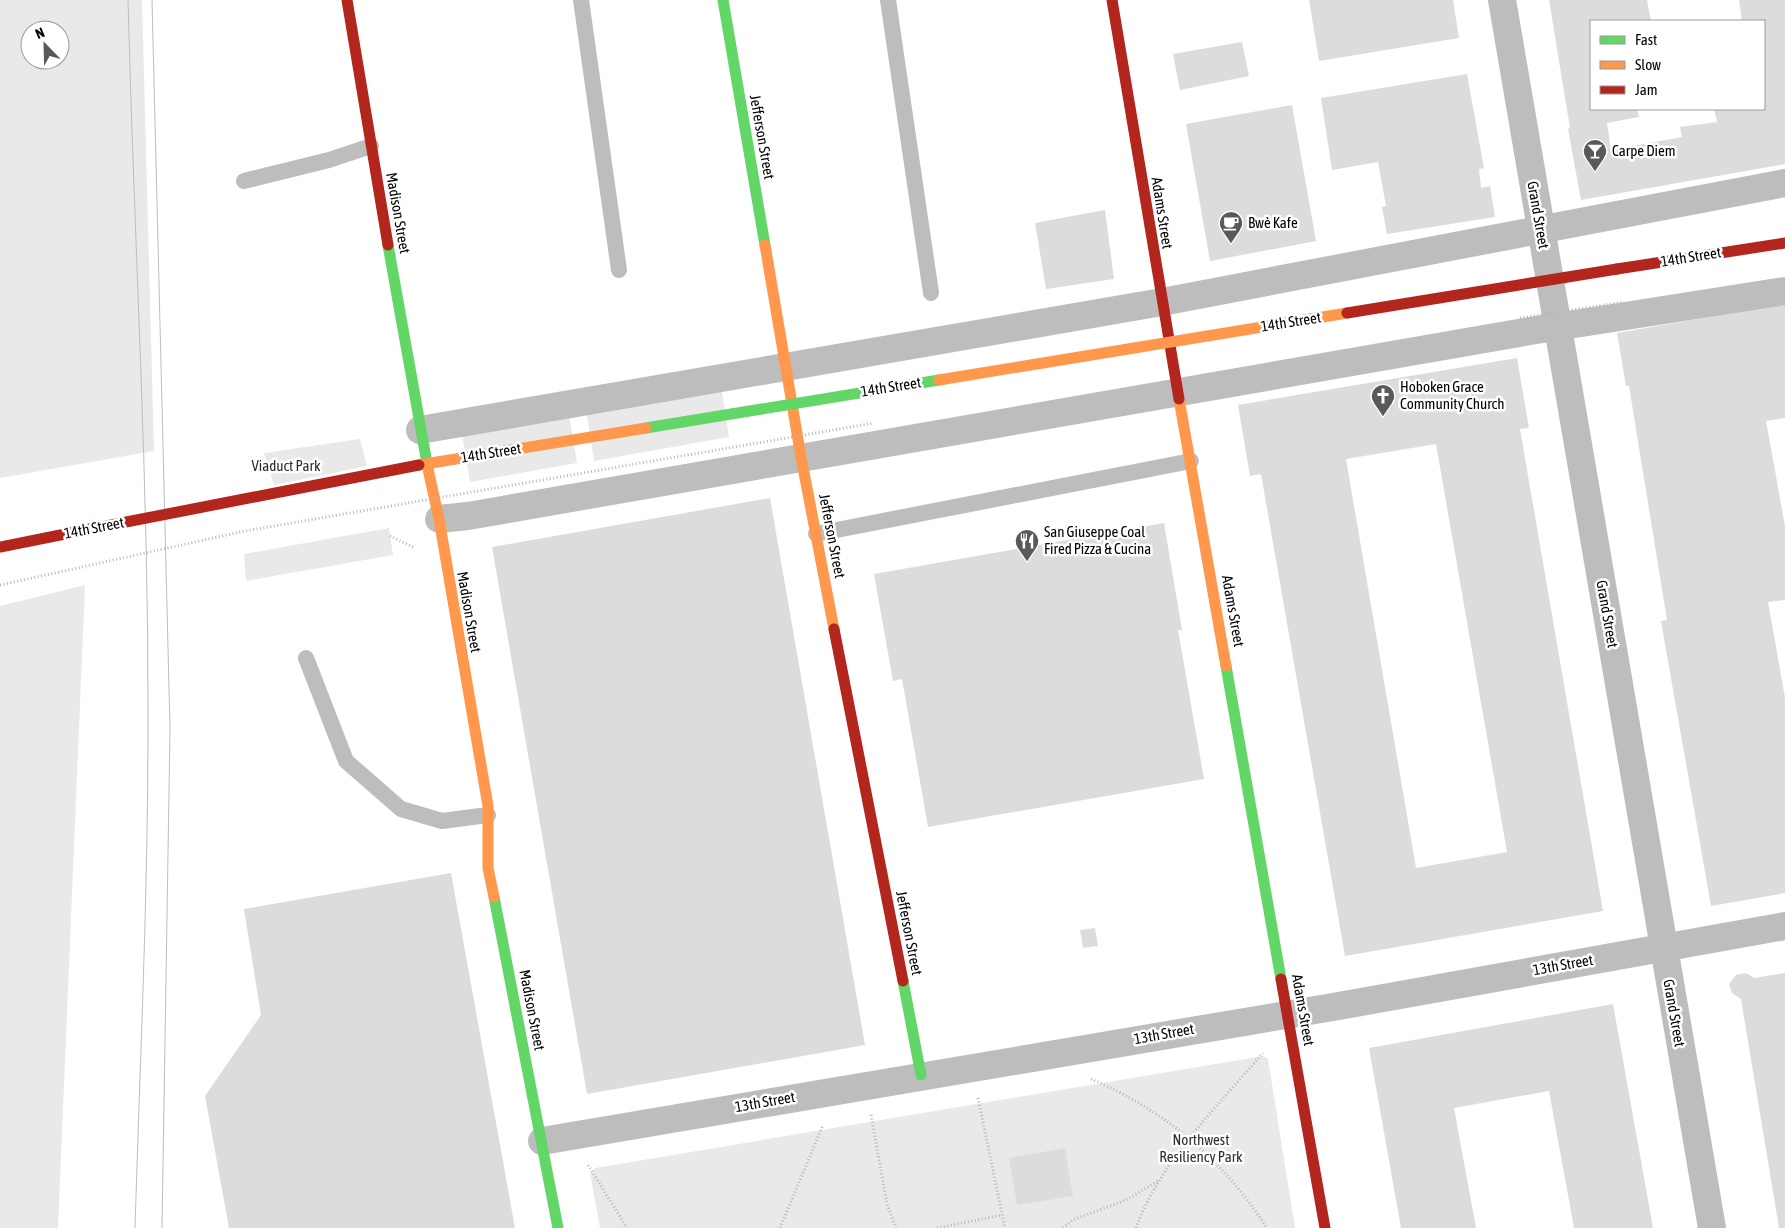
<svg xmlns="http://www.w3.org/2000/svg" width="1785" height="1228" viewBox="0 0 1785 1228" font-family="'Asap Condensed',sans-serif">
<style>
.green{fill:#e9e9e9;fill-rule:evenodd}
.building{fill:#dcdcdc;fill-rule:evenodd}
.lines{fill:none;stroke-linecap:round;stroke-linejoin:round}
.path{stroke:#b8b8b8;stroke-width:3;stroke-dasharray:1 2.5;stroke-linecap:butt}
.lane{stroke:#bdbdbd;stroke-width:16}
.street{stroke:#bdbdbd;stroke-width:28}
.fast{stroke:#63d668;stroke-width:11}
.slow{stroke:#ff974d;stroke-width:11}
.jam{stroke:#b3261e;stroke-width:11}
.tram{stroke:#bdbdbd;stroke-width:1}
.path-bridge{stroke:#b8b8b8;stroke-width:3;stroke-dasharray:1 2.5;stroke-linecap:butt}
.fast-bridge{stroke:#63d668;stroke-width:11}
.slow-bridge{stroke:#ff974d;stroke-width:11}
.jam-bridge{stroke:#b3261e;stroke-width:11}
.labels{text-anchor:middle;stroke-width:5;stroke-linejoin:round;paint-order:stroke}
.street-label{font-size:15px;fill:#000;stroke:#fff}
.poi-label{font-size:15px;fill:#000;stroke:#fff;text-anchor:start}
.park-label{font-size:15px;fill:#2e2e2e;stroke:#fff}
</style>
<rect width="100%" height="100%" fill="#fff"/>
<path class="green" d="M0 0H142L154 451 0 478ZM30 30H60V60H30Z
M721 386 729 437 594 461 586 409Z
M568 409 577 463 470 482 461 428Z
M360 439 367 466 274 485 264 453Z
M389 528 393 555 246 581 244 554Z
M85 585 58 1228H0V606Z
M1263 1056 1268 1059 1295 1228H600L590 1173 595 1168Z"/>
<path class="building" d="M1309 0H1453L1459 38 1319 61Z
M1549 0H1647L1651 21H1591V109H1637L1639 117 1607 123 1611 150 1682 137 1680 127 1717 122 1714 109H1764V21H1742L1739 0H1785V164L1581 200 1568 129 1570 128Z
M1242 42 1249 76 1180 90 1173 54Z
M1467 74 1484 168 1479 169 1481 188 1490 186 1495 217 1387 234 1382 207 1386 206 1378 162 1332 170 1321 98Z
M1292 105 1316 241 1210 261 1186 124Z
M1105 210 1114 279 1046 289 1035 223Z
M1785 304V418L1766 421 1785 526V600L1768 602 1785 698V893L1711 906 1661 621 1667 620 1629 386H1626L1617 333Z
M1517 358 1529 428 1520 429 1603 911 1345 956 1261 474 1250 476 1238 405ZM1436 444 1507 852 1416 868 1346 459Z
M770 498 865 1045 587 1094 492 547Z
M1164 523 1182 630H1178L1204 779 928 827 902 679 893 681 874 574Z
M451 873 515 1228H229L205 1096 261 1015 244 909Z
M1095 928 1098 946 1083 948 1080 930Z
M1746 973 1754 978 1785 973V1228H1779L1741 999 1732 993 1729 984 1736 975Z
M1613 1004 1653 1228H1574L1549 1091 1454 1108 1476 1228H1401L1369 1048Z
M1065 1148 1073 1196 1017 1205 1009 1158Z"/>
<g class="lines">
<path class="path" d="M390 536 415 548
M1091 1079C1166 1111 1222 1159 1267 1228
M978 1098 1005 1228
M871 1115 887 1204 896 1228
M588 1165 627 1228
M780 1228 823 1125
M937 1228 1002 1215
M1063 1228 1073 1220 1126 1200 1158 1181
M1136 1228C1161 1160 1217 1107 1263 1053"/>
<path class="lane" d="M581 0 619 270
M888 0 931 293
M244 181 329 160 371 146
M816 534 1191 461
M306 658 346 761 401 809 442 821 488 815"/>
<path class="street" d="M1502 0 1712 1228
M420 430 1162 302 1785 183
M439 519 468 516 1530 331 1785 291
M542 1141 1333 1007 1785 926"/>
<path class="fast" d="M723 0 765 245
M388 245 428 469
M1226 666 1281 979
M494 897 558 1228
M903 981 921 1075"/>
<path class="slow" d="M765 245 801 457 834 629
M1179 399 1226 666
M428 469 439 519 488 806V868L494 897"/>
<path class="jam" d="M347 0 388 245
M1112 0 1179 399
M1617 269 1785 243
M0 547 90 529
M834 629 903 981
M1281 979 1325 1228"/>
<path class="tram" d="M128 0C134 243 149 485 148 728 148 895 140 1062 135 1228
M152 0 170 729 162 1228"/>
<path class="path-bridge" d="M1520 318 1624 302
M0 585 245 531 874 423"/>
<path class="fast-bridge" d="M646 428 939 380"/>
<path class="slow-bridge" d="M939 380 1347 313
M419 465 646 428"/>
<path class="jam-bridge" d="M1347 313 1617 269
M90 529 419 465"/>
</g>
<defs>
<g id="bar-pin" transform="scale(1.25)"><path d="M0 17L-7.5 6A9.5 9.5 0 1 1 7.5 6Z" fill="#595959" stroke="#fff"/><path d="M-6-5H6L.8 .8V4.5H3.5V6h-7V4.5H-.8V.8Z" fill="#fff"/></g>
<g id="cafe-pin" transform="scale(1.25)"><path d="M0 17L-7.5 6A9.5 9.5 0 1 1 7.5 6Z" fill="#595959" stroke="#fff"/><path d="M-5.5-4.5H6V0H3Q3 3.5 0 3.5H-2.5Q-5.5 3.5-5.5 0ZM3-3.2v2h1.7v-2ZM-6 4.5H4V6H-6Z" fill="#fff"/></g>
<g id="church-pin" transform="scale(1.25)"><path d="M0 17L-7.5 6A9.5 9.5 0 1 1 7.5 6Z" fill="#595959" stroke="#fff"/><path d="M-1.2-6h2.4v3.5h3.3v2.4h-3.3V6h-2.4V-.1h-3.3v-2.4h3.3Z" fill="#fff"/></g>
<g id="restaurant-pin" transform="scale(1.25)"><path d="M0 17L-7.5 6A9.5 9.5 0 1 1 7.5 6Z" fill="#595959" stroke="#fff"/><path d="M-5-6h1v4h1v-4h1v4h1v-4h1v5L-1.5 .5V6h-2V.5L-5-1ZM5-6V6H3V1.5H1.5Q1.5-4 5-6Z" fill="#fff"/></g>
</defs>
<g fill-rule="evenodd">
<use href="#bar-pin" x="1595" y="151"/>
<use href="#cafe-pin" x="1231" y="223"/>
<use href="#church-pin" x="1383" y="396"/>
<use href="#restaurant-pin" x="1027" y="541"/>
</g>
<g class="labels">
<g class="street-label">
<text transform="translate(762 137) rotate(80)" y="5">Jefferson Street</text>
<text transform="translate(398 213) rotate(80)" y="5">Madison Street</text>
<text transform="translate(1162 213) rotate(81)" y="5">Adams Street</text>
<text transform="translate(1538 215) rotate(80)" y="5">Grand Street</text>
<text transform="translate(1691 257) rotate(-9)" y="5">14th Street</text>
<text transform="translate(1291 322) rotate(-9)" y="5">14th Street</text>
<text transform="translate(891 387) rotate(-9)" y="5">14th Street</text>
<text transform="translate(491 453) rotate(-9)" y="5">14th Street</text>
<text transform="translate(94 528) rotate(-11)" y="5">14th Street</text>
<text transform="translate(832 536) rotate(79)" y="5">Jefferson Street</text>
<text transform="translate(1233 611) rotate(80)" y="5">Adams Street</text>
<text transform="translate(469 612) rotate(80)" y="5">Madison Street</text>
<text transform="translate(1607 614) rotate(80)" y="5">Grand Street</text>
<text transform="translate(909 933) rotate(79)" y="5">Jefferson Street</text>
<text transform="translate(1563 965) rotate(-10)" y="5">13th Street</text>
<text transform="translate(532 1010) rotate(79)" y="5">Madison Street</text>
<text transform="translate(1303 1010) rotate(80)" y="5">Adams Street</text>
<text transform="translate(1674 1013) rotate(80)" y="5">Grand Street</text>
<text transform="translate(1164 1034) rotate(-10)" y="5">13th Street</text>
<text transform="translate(765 1102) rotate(-10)" y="5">13th Street</text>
</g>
<g class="poi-label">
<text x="1612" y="156">Carpe Diem</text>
<text x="1248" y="228">Bwè Kafe</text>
<text x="1400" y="392">Hoboken Grace<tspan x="1400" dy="17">Community Church</tspan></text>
<text x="1044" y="537">San Giuseppe Coal<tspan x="1044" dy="17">Fired Pizza &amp; Cucina</tspan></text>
</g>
<g class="park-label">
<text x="286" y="471">Viaduct Park</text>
<text x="1201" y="1145">Northwest<tspan x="1201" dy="17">Resiliency Park</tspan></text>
</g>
</g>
<rect x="1590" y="20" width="175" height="90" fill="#ffffff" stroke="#999999"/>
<rect x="1600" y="36" width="25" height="8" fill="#63d668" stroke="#999999"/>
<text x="1635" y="45" font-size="15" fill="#000000">Fast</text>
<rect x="1600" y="61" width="25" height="8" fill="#ff974d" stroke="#999999"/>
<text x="1635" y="70" font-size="15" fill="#000000">Slow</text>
<rect x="1600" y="86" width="25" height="8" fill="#b3261e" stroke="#999999"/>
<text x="1635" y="95" font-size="15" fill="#000000">Jam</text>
<g transform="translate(45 45) rotate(337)"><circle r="24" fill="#ffffff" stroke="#999999"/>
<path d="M0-4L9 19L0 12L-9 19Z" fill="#595959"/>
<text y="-8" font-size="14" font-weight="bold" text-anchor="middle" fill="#000000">N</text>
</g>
</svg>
